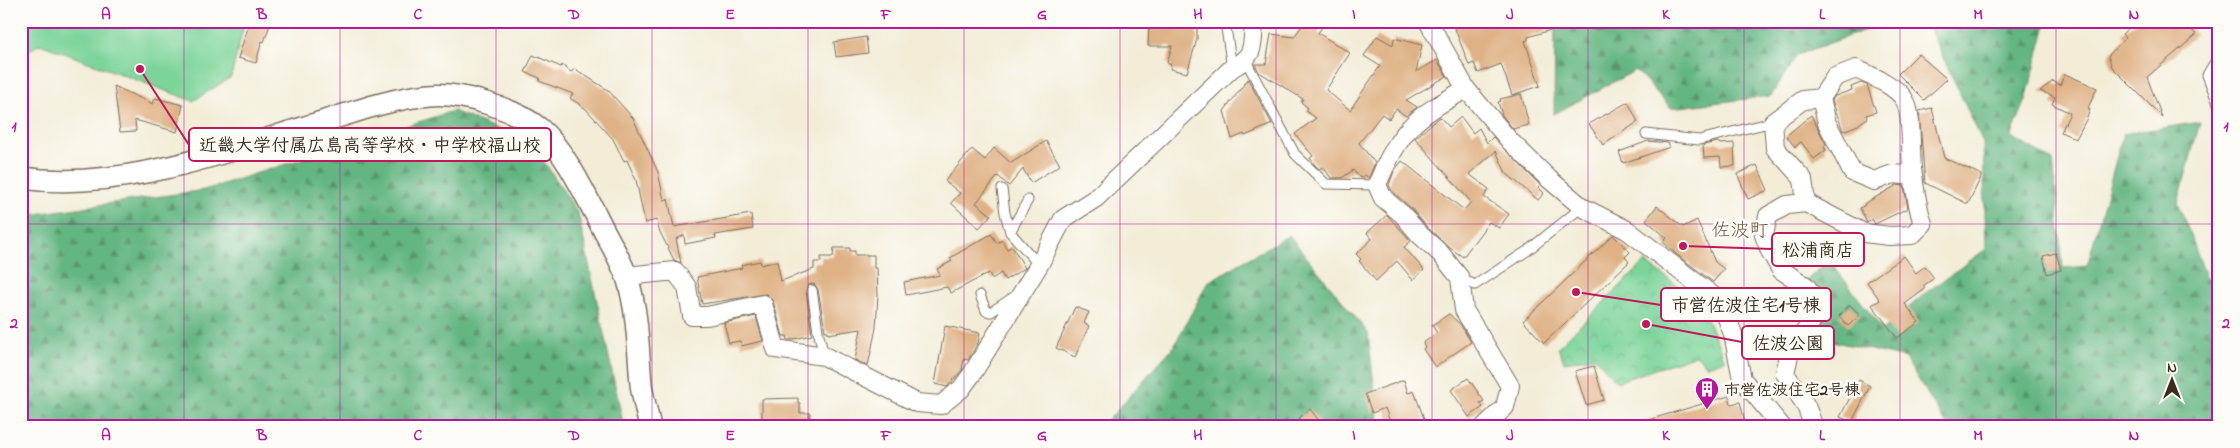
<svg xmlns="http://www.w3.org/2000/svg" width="2240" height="448" viewBox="0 0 2240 448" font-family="'Indie Flower','Klee One',sans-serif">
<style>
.grass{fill:#7bd49a;stroke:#5b7f5c}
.forest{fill:url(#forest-firs);stroke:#507050}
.park{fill:url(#park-crowns);stroke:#5b7f5c}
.building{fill:#dfb286}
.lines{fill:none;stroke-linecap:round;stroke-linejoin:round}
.service-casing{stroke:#7b6e5f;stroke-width:11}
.minor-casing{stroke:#7b6e5f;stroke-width:20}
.tertiary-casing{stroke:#7b6e5f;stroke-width:24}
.service{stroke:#fff;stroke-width:9}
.minor{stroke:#fff;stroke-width:18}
.tertiary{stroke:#fff;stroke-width:21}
.grid{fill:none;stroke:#b5179e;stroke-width:1;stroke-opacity:0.55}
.labels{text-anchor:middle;stroke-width:5;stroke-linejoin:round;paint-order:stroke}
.poi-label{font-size:16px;font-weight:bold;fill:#3b2a1e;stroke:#fdfcf7;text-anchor:start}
.quarter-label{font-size:19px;fill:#745a42;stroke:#fdfcf7}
.leader{fill:none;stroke:#c2185b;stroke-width:2}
.callout-dot{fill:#c2185b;stroke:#fdfcf7;stroke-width:2}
.callout{fill:#fdfcf7;stroke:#c2185b;stroke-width:2}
.callout-label{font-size:18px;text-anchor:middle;font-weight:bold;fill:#3b2a1e}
.neatline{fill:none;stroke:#b5179e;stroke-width:2}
.grid-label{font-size:16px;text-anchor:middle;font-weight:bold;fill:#b5179e}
</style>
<defs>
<pattern id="forest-firs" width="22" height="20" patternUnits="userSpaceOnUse" patternTransform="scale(1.25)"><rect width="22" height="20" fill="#64b682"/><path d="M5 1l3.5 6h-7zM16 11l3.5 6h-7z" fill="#54946a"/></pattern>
<pattern id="park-crowns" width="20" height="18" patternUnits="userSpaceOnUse" patternTransform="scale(1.25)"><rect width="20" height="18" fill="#7bd49a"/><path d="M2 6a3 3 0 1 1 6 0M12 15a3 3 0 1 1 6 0" fill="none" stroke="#6bb684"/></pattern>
</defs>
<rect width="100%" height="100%" fill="#fdfcf7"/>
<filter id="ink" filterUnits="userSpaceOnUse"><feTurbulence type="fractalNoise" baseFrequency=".02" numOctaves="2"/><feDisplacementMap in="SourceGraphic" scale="10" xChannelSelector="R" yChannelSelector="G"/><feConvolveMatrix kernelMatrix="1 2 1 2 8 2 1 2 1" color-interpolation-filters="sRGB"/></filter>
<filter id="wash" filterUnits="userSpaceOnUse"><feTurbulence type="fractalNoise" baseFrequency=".0096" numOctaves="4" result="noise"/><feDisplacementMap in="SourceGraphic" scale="20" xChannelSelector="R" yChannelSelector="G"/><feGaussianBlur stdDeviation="1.12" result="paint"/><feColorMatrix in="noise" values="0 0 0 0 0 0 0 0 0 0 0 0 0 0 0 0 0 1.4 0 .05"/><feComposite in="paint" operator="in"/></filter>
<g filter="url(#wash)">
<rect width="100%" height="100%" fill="#f3edd8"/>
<path class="grass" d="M21 21H245L231 77 193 101 40 44 21 55Z"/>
<path class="forest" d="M1555 21H1890L1797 55 1771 96 1671 108 1636 70 1554 114Z
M1926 21H2047L2026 100 2011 137 2053 161 2063 268 2087 266 2123 134 2200 122 2178 203 2207 279 2219 275V427H1948L1905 358 1823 339 1800 286 1829 260 1883 330 1924 294 1986 249 1983 143Z
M453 111 532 143 578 213 624 427H21V216L204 190Z
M1289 235 1368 333 1379 427H1102L1174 346 1208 282Z"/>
<path class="park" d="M1645 262 1699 301 1725 360 1707 366 1696 355 1617 382 1595 357 1564 362 1558 347Z"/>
<g id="blocks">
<path class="building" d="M250 21H259L270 25 264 42 262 41 256 63 238 58Z
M1153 21H1197V39L1187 73 1170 69 1171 65 1167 63 1172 46H1148L1149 25H1153Z
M1305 21H1326L1318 33 1350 53 1326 90 1350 110 1380 66 1364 56 1377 36 1393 45 1394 38 1422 45 1416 72 1437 60 1447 76 1406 100 1417 107 1406 116 1396 109 1389 119 1382 114 1359 143 1375 163 1369 178 1365 175 1360 178 1353 170 1342 178H1331L1323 167 1319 169 1315 165 1310 158 1313 156 1295 134 1316 118 1306 111 1308 108 1301 102 1303 99 1259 72 1255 64H1266L1271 34 1294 37Z
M1452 21H1483L1484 24 1495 21H1566L1567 25 1528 37V40L1525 41 1540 86 1512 95 1501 64 1478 73 1474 63 1469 65Z
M2137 21H2185L2196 35 2147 77 2162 117 2112 67 2108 56 2125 38 2122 34Z
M866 37 868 53 836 57 834 42Z
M1918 54 1947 79 1924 100 1898 74Z
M533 55 561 67 562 65 571 72 575 69 608 90 633 118 658 172 664 200 668 199 674 227 751 214 753 229 715 235 716 238 685 244 684 235 676 239 681 263 674 260 659 230 657 220 645 223 636 180 627 160 624 161 613 139 586 109 570 98 573 94 539 81 540 78 525 72Z
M2065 74 2097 88 2088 108 2090 109 2087 118 2076 139 2061 132 2070 113 2052 104 2055 97 2040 91 2053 81 2060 85Z
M1248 79 1272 124 1245 136 1244 134 1232 139 1224 111Z
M1861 83 1867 85 1876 112 1866 115 1867 118 1858 125 1843 131 1832 100 1835 96 1852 90 1851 87Z
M114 86 153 104 155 98 183 105 177 132 135 120 136 131 120 132Z
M1521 94 1529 125 1513 129 1502 115 1498 102 1501 101 1500 99Z
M1628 102 1638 122 1603 145 1589 124Z
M1932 108 1944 158 1982 175 1968 204 1925 183 1919 111Z
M1811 115 1826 144 1824 147 1826 150 1814 159 1801 142 1795 147 1786 136Z
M1440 117 1449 127 1461 117 1473 133 1479 128 1487 143 1493 137 1540 185 1538 187 1544 193 1538 200 1506 173 1496 151 1469 174 1489 189 1484 197 1509 214 1499 228 1489 222 1463 257 1450 248 1427 227 1411 208 1392 191 1389 185 1394 171 1402 161 1464 210 1471 202 1415 138Z
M1046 141 1060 165 1031 183 1023 169 1009 186 998 176 976 203 991 215 979 228 951 203 960 193 945 181 972 149 985 160 994 148 1011 163Z
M1648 141 1668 143 1670 147 1623 163 1619 152Z
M1718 142 1720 144 1734 143 1735 166 1721 167 1720 157 1704 158 1703 145Z
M1757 165 1768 190 1748 199 1737 174Z
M1897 185 1904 186 1908 208 1875 224 1872 219 1867 222 1860 208 1865 205 1864 204Z
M1657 206 1683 227 1697 220 1715 262 1724 269 1713 282 1676 254 1663 242 1667 238 1646 220Z
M1387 215 1411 241 1404 247 1424 270 1413 280 1397 261 1376 281 1359 261 1361 259 1356 254 1372 239 1367 233Z
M991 234 997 243 1002 240 1007 249 1012 246 1025 268 1005 280 1001 273 992 279 989 273 951 293 947 287 906 295 904 282 940 275 937 269 952 261 950 258Z
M1613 235 1630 252 1625 257 1629 262 1544 343 1523 321Z
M834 248H850V251H855V255H874V268H877L878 294 876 328 868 366 855 360 861 329 828 334V331H825L818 289 814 284 808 285 806 290 812 335 790 340H788L787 336H783L773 301 766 294 702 304 697 277 742 268 741 265 760 261 761 265 777 261 781 281 814 269V262H821V257H833Z
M2056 253 2061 270 2047 274 2043 256Z
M1904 256 1916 273 1925 266 1934 278 1923 286 1925 289 1905 304 1919 322 1897 338 1872 305 1880 300 1867 282Z
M1850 305 1860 315 1848 326 1839 316Z
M1075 307 1089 312 1084 323 1089 326 1075 357 1056 348Z
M1449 314 1460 324 1471 342 1435 367 1423 349 1425 347 1423 343 1437 333 1432 325Z
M756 316 763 341 741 346 740 341 729 343 724 323Z
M945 326 980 333 978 343 968 360 964 359 962 370 947 387 935 384Z
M1594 366 1604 400 1586 405 1575 371Z
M1468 378 1484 401 1480 403 1483 407 1469 417 1451 390Z
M1404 380 1408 393 1414 391 1427 427H1392L1385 408 1372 413 1365 394Z
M1859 380 1870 386 1852 422 1840 417Z
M1729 396 1731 404 1740 402 1745 422 1731 427H1639L1638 423Z
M798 398V403H800V413H810L809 427H767V422H762V399Z
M1310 409 1324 427H1306L1299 418Z"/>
</g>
</g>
<g filter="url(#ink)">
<use href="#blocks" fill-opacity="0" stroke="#7b6e5f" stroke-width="1"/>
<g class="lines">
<g class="service-casing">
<path id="service" d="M1226 28 1232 68
M2219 55 2207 75 2219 106
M1246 61 1295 154 1326 184 1377 185
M1646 134 1699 140 1773 122
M1002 189 1005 213 1010 232 1039 265
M1010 232 1028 200
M1460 278 1475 285 1527 251 1582 207
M812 290 818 331 824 356
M980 295 986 311 991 312 1015 296"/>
</g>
<g class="minor-casing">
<path id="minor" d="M1428 21 1466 89 1510 141 1549 179 1582 207 1627 230 1721 302 1733 334 1742 379 1782 427
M1466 89C1414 118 1400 129 1377 185L1383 198 1403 215 1419 234 1441 254 1460 278 1464 310 1510 386 1505 407 1484 427
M1806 203 1803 179 1775 148 1773 122 1803 100 1821 98
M626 276 675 271 687 287 692 316H707L763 304 776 349 824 356 917 403 941 405 961 389 972 374 1039 265 1063 219 1096 198 1232 68C1256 55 1252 46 1254 21
M1814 427 1806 406 1785 373 1790 351 1809 326 1818 307 1811 293 1806 286 1781 270 1770 251 1764 235 1768 216 1787 205 1806 203 1864 233 1890 236 1912 235 1923 224C1918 208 1915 191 1913 175 1909 156 1914 114 1904 99 1895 85 1871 76 1856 69L1835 77 1821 98 1827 123 1852 172 1874 181 1893 174 1913 176"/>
</g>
<g class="tertiary-casing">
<path id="tertiary" d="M21 178C125 192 228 150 325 121 359 110 394 98 430 95 459 92 517 109 540 129 563 149 582 188 596 215 606 236 619 256 627 277 638 311 638 349 641 384 643 399 647 413 650 427"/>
</g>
<use href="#service" class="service"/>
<use href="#minor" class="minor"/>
<use href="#tertiary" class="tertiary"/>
</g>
</g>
<path class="grid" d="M184 21V427M340 21V427M496 21V427M652 21V427M808 21V427M964 21V427M1120 21V427M1276 21V427M1432 21V427M1588 21V427M1744 21V427M1900 21V427M2056 21V427M21 224H2219"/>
<defs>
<g id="building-pin" transform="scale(1.25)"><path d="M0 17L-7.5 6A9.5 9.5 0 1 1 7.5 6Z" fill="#b5179e" stroke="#fdfcf7"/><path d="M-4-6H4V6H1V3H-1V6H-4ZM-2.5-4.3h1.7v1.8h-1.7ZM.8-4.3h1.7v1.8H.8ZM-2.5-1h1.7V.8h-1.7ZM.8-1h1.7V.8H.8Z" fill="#fff"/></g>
</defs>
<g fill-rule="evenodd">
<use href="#building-pin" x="1707" y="389"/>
</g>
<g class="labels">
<g class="poi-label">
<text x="1724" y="395">市営佐波住宅2号棟</text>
</g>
<g class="quarter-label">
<text x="1740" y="236">佐波町</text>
</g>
</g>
<path class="leader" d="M140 69L189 145M1683 246L1772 249M1576 292L1661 305M1646 324L1742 342"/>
<g class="callout-dot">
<circle cx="140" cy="69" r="5"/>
<circle cx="1683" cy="246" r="5"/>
<circle cx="1576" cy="292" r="5"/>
<circle cx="1646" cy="324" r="5"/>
</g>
<g class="callout">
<rect x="189" y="128" width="362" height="33" rx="5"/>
<rect x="1772" y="233" width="92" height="33" rx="5"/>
<rect x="1661" y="288" width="170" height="33" rx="5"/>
<rect x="1742" y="326" width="92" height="33" rx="5"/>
</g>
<g class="callout-label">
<text x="370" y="151">近畿大学付属広島高等学校・中学校福山校</text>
<text x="1818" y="256">松浦商店</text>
<text x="1746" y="311">市営佐波住宅1号棟</text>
<text x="1788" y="349">佐波公園</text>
</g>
<rect width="2240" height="448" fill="none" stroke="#fdfcf7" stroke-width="55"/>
<g transform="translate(2172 380)" stroke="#fdfcf7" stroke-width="4" paint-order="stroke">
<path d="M0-4L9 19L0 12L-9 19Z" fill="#3b2a1e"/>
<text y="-8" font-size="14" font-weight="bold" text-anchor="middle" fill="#3b2a1e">N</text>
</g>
<rect x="28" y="28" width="2184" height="392" class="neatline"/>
<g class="grid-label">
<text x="106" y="19">A</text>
<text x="262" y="19">B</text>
<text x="418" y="19">C</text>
<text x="574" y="19">D</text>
<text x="730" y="19">E</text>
<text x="886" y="19">F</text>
<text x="1042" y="19">G</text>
<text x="1198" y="19">H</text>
<text x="1354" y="19">I</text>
<text x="1510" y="19">J</text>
<text x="1666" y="19">K</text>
<text x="1822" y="19">L</text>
<text x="1978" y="19">M</text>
<text x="2134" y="19">N</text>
<text x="14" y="131">1</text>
<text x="2226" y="131">1</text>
<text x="14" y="328">2</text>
<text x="2226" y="328">2</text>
<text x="106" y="440">A</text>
<text x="262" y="440">B</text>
<text x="418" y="440">C</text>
<text x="574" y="440">D</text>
<text x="730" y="440">E</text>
<text x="886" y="440">F</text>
<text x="1042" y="440">G</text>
<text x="1198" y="440">H</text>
<text x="1354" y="440">I</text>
<text x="1510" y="440">J</text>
<text x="1666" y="440">K</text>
<text x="1822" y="440">L</text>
<text x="1978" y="440">M</text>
<text x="2134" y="440">N</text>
</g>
</svg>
